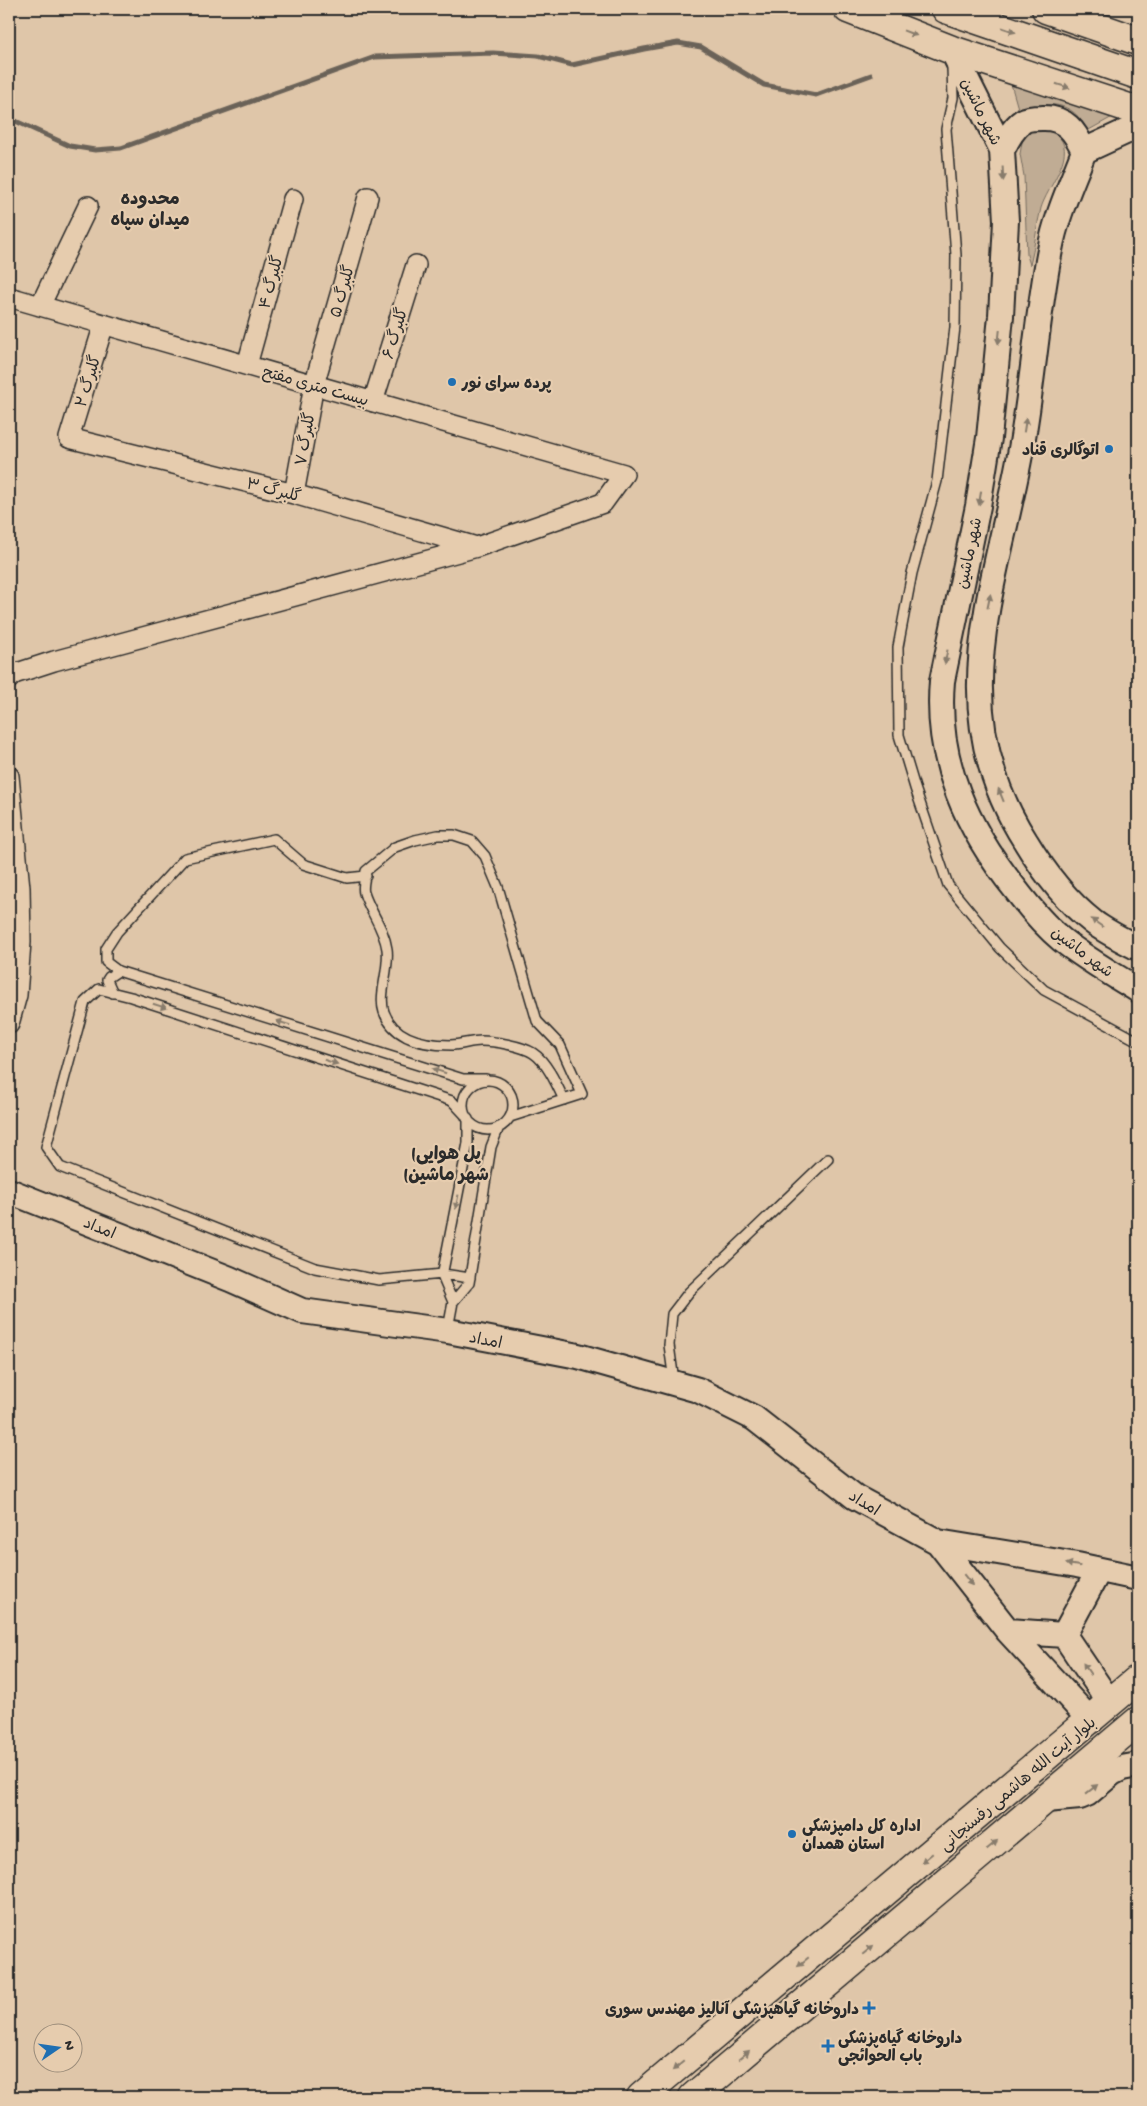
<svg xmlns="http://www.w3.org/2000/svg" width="1147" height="2106" viewBox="0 0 1147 2106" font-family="'Gochi Hand','Playpen Sans Arabic',sans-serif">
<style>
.green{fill:#c0ac94;stroke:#766c60}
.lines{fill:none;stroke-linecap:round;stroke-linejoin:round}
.stream{stroke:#6b6258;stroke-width:5}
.service-casing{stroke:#2b2b2b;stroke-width:12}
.minor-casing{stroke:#2b2b2b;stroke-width:22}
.tertiary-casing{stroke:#2b2b2b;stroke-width:28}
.primary-casing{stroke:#2b2b2b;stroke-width:31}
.service{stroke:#e6ccae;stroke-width:9}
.minor{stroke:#e6ccae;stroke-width:19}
.tertiary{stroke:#e6ccae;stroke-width:24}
.primary{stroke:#e6ccae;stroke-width:28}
.oneway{fill:#887c6c}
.poi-dot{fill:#1f6fb2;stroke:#e6ccae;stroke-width:2}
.labels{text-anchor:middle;stroke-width:4.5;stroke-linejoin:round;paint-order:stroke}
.street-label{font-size:16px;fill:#2b2b2b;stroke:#e6ccae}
.poi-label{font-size:16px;font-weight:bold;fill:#2b2b2b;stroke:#e6ccae;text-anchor:start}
.neighbourhood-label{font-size:18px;font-weight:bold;fill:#2b2b2b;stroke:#e6ccae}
</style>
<rect width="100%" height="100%" fill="#dfc6a9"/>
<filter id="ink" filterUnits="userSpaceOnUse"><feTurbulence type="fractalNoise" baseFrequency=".02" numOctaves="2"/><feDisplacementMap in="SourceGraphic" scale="10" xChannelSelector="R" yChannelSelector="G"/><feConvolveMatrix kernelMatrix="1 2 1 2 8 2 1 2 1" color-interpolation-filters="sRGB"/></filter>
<g filter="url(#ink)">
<path class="green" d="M1009 77 1116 115 1087 131C1074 100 1046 100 1019 112Z
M1036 128C1047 128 1053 129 1060 138 1075 156 1047 188 1041 208 1036 227 1035 247 1030 265L1027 255 1024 176 1020 154 1022 142 1027 133Z"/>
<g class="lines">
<path class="stream" d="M9 118 70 146 95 150 121 148 375 57 493 53 538 56 572 65 644 49 678 43 701 47 764 85 816 95 871 75"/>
<g class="service-casing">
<path id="service" d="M952 67 953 98 946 129 956 255 955 327 937 481 912 573 898 647 899 735 915 788 948 885 1000 948 1044 990 1138 1041
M366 876 347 878 303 864 274 839 185 858 117 932 106 949V962L118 971 463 1079H486
M113 993 107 980 109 977 118 971
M463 1105a25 25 0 1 1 50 0a25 25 0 1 1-50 0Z
M466 1116 452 1101 131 997 99 989 85 1002 46 1147 60 1167 315 1268 379 1280 443 1274 470 1278
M510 1117 582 1094 560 1045 537 1021 498 887 485 856 472 841 454 835H438L415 840 395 847 366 871C365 877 362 887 364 893 370 912 384 928 387 949 390 968 378 995 384 1012 394 1039 425 1045 451 1045 461 1045 471 1041 481 1041 494 1041 522 1046 533 1053 547 1062 557 1085 564 1100
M468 1119V1143L442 1276 453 1302 469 1283 491 1147 499 1127
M448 1329 453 1302
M674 1381 669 1345 672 1314 689 1292 828 1159"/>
</g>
<g class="minor-casing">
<path id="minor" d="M9 297 624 474 603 503 477 547 54 661 14 674 9 679
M40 306 88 206
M104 324 69 438 294 494 477 547
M247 365 293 199
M373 402 416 265
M294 494 314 385 368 197
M9 776 20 888 21 942 17 995 9 1024"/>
</g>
<g class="tertiary-casing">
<path id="tertiary" d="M952 50 1002 150 1006 221 1001 316 989 438 978 506 942 681C935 761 967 829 1016 890 1029 907 1045 926 1062 940 1086 959 1112 974 1138 990
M1138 126 1084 151C1072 183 1056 216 1050 250 1037 316 1033 383 1021 449 996 590 940 708 1026 842 1044 872 1065 900 1093 922 1106 932 1123 940 1138 948
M1002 150C1007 140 1013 128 1023 121 1028 118 1036 118 1042 118 1065 117 1075 131 1084 151
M9 1191 230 1279 302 1311 448 1331 578 1356 698 1390 754 1418 855 1497 938 1542 1077 1565 1138 1578
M938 1542 1008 1631 1091 1721
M1008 1631 1064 1635 1099 1570
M1064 1635 1110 1703
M1046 1800 1080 1797 1087 1794 1112 1773 1122 1768 1138 1765"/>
</g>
<g class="primary-casing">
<path id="primary" d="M848 9 952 50 1138 111
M946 9 1138 75
M1046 9 1138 41
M641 2097 1138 1679
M693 2097 1138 1721"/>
</g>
<use href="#service" class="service"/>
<use href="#minor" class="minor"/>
<use href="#tertiary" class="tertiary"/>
<use href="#primary" class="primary"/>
</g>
<defs><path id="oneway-solid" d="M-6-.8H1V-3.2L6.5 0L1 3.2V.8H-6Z" transform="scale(1.25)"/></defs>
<g class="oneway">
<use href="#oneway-solid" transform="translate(1009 30) rotate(19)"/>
<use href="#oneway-solid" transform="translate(910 33) rotate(21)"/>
<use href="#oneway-solid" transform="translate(1063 86) rotate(18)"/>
<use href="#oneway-solid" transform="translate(1003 174) rotate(87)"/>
<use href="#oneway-solid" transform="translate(999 337) rotate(96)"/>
<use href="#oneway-solid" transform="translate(1025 425) rotate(-81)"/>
<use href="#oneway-solid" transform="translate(980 498) rotate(99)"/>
<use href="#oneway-solid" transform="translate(989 601) rotate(-78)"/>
<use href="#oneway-solid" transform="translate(946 657) rotate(102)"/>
<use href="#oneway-solid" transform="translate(1001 795) rotate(-112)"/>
<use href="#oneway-solid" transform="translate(1097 923) rotate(-145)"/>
<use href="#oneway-solid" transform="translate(160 1006) rotate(18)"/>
<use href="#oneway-solid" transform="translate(283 1023) rotate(-163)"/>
<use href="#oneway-solid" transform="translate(331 1062) rotate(18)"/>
<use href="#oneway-solid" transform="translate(439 1071) rotate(-163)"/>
<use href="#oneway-solid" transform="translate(457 1202) rotate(101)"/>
<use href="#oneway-solid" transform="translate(1073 1565) rotate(-170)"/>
<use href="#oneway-solid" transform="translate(968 1580) rotate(52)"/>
<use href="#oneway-solid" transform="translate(1087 1669) rotate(-124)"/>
<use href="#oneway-solid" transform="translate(1092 1789) rotate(-38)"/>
<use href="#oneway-solid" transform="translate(992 1845) rotate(-40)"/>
<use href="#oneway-solid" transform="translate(927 1858) rotate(140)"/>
<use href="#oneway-solid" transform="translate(868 1950) rotate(-40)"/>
<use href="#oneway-solid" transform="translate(803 1962) rotate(140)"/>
<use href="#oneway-solid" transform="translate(744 2055) rotate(-40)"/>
<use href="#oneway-solid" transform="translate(678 2066) rotate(140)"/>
</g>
</g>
<g class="poi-dot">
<circle cx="452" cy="382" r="5"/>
<circle cx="1109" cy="449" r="5"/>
<circle cx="792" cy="1834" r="5"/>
<path d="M866.5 2000.5h5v5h5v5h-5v5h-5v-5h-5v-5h5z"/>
<path d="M825.5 2038.5h5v5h5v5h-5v5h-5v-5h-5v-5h5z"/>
</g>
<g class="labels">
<g class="street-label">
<text transform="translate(982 111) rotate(64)" y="6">شهر ماشین</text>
<text transform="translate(270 282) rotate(-75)" y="6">گلبرگ ۴</text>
<text transform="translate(341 291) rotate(-74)" y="6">گلبرگ ۵</text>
<text transform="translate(394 333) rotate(-73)" y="6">گلبرگ ۶</text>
<text transform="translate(87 381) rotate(-73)" y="6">گلبرگ ۲</text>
<text transform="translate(316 385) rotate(16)" y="6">بیست متری مفتح</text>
<text transform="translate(304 439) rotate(-80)" y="6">گلبرگ ۷</text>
<text transform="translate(274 489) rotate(14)" y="6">گلبرگ ۳</text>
<text transform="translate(968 553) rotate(-78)" y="6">شهر ماشین</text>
<text transform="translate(1083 951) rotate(37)" y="6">شهر ماشین</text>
<text transform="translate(100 1227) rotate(22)" y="6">امداد</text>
<text transform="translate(486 1339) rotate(11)" y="6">امداد</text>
<text transform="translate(865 1502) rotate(32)" y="6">امداد</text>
<text transform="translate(1017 1783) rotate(-40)" y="6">بلوار آیت الله هاشمی رفسنجانی</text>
</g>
<g class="poi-label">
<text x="462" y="388">پرده سرای نور</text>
<text x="1099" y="455" text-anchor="end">اتوگالری قناد</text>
<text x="802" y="1831">اداره کل دامپزشکی<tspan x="802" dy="18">استان همدان</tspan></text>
<text x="859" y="2014" text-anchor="end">داروخانه گیاهپزشکی آنالیز مهندس سوری</text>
<text x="838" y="2043">داروخانه گیاه‌پزشکی<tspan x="838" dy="18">باب الحوائجی</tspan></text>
</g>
<g class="neighbourhood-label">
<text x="150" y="204">محدوده<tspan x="150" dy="21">میدان سپاه</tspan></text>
<text x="446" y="1159">(پل هوایی<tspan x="446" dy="21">(شهر ماشین</tspan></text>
</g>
</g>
<rect width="1147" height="2106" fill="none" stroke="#e6ccae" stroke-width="30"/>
<rect x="15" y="15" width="1117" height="2076" fill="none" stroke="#2b2b2b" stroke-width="2" filter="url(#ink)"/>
<g transform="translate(58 2048) rotate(77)"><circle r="24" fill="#e6ccae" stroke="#9b8c7a"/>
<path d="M0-4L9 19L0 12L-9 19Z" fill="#1f6fb2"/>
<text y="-8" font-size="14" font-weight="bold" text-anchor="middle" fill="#2b2b2b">N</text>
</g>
</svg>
